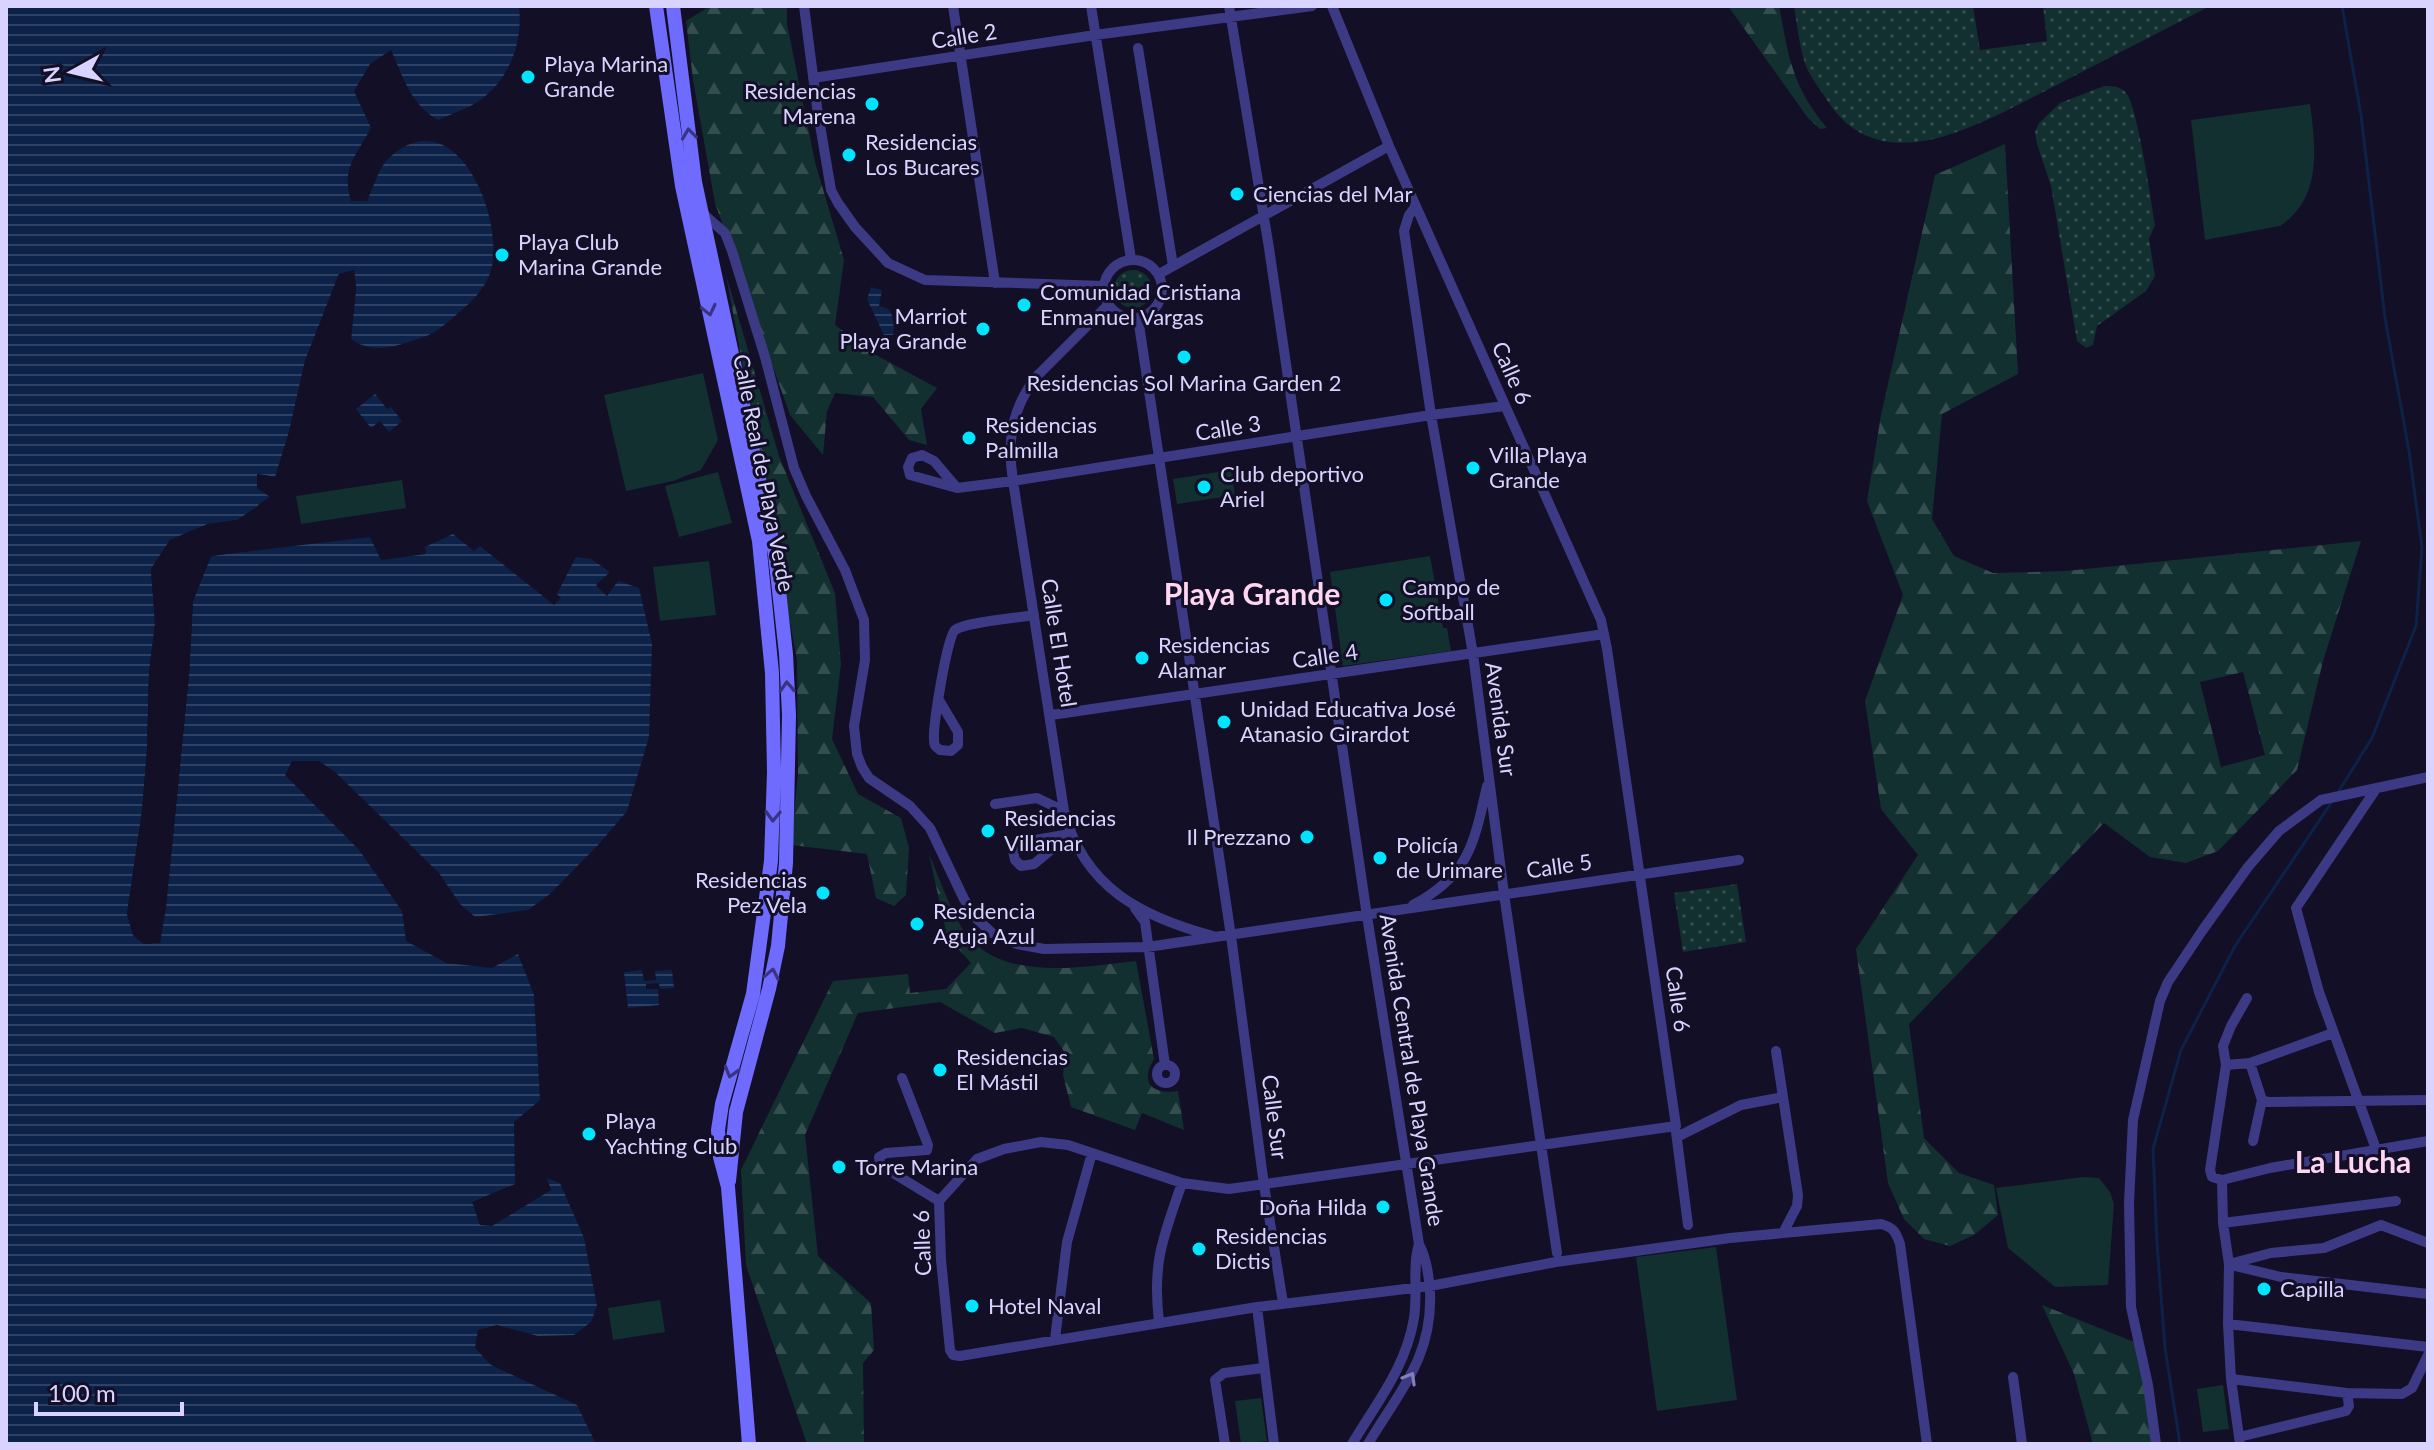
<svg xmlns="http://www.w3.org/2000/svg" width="2434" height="1450" viewBox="0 0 2434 1450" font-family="Lato,sans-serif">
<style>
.grass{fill:url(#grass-dots)}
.forest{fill:url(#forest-firs);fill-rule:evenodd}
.park{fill:#12302f}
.water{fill:url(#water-rules)}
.pier{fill:#130f26}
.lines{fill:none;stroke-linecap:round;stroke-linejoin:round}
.stream{stroke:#0c2248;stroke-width:3}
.street{stroke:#3d3a85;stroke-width:10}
.secondary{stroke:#6f6bff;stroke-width:14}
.oneway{stroke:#38347d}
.oneway2{stroke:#837fbc}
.poi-dot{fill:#00e5ff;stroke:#130f26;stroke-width:3}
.labels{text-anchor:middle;stroke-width:6;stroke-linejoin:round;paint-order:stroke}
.street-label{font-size:22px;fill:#d9d4ff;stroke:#130f26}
.poi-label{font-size:22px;fill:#d9d4ff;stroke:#130f26;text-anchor:start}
.district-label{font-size:30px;font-weight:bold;fill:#ffd6f0;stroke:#130f26}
</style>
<defs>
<pattern id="grass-dots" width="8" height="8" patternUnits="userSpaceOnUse" patternTransform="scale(2)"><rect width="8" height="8" fill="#12302f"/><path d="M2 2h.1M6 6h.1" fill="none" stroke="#344d4e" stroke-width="1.8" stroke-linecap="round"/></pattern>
<pattern id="forest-firs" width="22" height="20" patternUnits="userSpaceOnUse" patternTransform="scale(2)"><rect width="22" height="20" fill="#12302f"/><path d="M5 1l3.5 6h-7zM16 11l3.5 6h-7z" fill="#344d4e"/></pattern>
<pattern id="water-rules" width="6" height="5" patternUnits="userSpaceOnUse" patternTransform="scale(2)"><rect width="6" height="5" fill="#0c2248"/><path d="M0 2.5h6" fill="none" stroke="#2f4163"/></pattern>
</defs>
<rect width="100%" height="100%" fill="#130f26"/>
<path class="grass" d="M1794 6H1973L1980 50 2047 41 2043 6H2210C2156 34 2101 62 2047 90 1979 124 1879 186 1825 97 1818 86 1807 73 1804 60 1799 43 1797 24 1794 6Z
M2104 86C2113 86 2121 86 2127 94 2138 110 2151 201 2155 225L2149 239 2155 276 2151 283 2146 291 2097 326 2093 345 2086 348 2077 341 2051 186 2037 144 2035 132 2039 123 2060 103Z
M1114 289a19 19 0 1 1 38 0a19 19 0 1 1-38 0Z
M1737 884 1746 942 1683 952 1674 893Z"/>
<path class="forest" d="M710 6H787V24L815 162 844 260 835 325 874 354 937 388 921 409 927 445 909 440 873 397 835 393 827 411 823 455 790 415 715 203 693 80 686 21Z
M1728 6H1779C1789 58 1792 86 1827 128L1820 129 1808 118Z
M2005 144 2018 374 1942 414 1932 519 1954 556 1993 573 2066 571 2361 541 2323 661 2297 770 2218 851 2186 863 2150 857 2104 823 1909 1024 1924 1138 1959 1173 1994 1185 1998 1215 1974 1235 1950 1246 1924 1239 1904 1219 1888 1183 1856 949 1918 855 1881 809 1865 701 1903 595 1867 501 1881 415 1935 175ZM2243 672 2265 755 2221 767 2200 682Z
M726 275 779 456 835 593 841 664 832 739 858 794 901 818 909 848 906 895 894 906 876 898 867 854 791 845 798 774 797 660Z
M929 854C939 877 947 901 959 923 993 985 1079 967 1136 961L1154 1059C1139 1083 1153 1095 1178 1091L1184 1130 1142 1113 1135 1130 1071 1107 1063 1075 1065 1053 1054 1037 1022 1028 995 1033 940 1002 858 1013 805 1135 818 1256 871 1303 874 1350 863 1363 864 1444H807L746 1265 741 1170 833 981 908 974 910 993 946 989 971 963 947 936Z
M2042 1305 2139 1344 2156 1444H2093L2074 1374Z"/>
<path class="park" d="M2310 104C2316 148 2322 198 2280 226L2205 240 2191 120Z
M703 373 718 440 701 470 673 481 626 491 604 395Z
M1231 470 1235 495 1177 504 1173 479Z
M718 472 732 523 679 537 665 486Z
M402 480 406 508 301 524 296 496Z
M1430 556 1443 628H1447L1451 651 1343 666 1330 572Z
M709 561 716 615 660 621 653 567Z
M2083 1177 2099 1178 2110 1192 2114 1204 2108 1285 2055 1287 2008 1248 1996 1188Z
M1716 1247 1737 1400 1657 1411 1636 1257Z
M660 1300 665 1332 613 1340 608 1308Z
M2223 1385 2229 1429 2203 1432 2197 1389Z
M1261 1398 1267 1441 1241 1444 1235 1401Z"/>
<path class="water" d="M6 6H519C523 42 510 79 479 101 467 109 451 114 438 120 411 105 403 77 391 50L370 64 354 91 371 128C356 156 341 168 351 201H367C373 189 379 167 389 158 454 98 503 213 492 266 488 286 472 302 456 315 445 324 435 334 421 338 397 346 373 355 351 339L356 288 354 271 339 274 305 361 289 432 275 477 258 474V488L271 497 237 520 208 524 170 540 151 569 155 624 149 673 147 750 142 811 127 914 133 935 144 944 160 942 172 847 189 675 193 601 211 556 370 537 381 560 426 554 425 547 453 534 474 551 480 546 554 605 561 598 557 594 576 557 591 559 610 572 596 585 607 596 618 581 639 588 652 644 649 737 627 811 599 844 550 894 528 910 475 917 460 904 439 873 335 772 319 761H292L285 775 359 850 402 911 406 941 446 963 492 968 518 954 534 995 540 1100 514 1122 515 1184 472 1202 480 1225 492 1226 551 1190 547 1178 560 1183 584 1238 597 1306 591 1322 574 1335 538 1336 497 1325 478 1330 475 1348 491 1365 577 1405 596 1444H6Z
M871 287 882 290 879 306C883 308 887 307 889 310 893 313 895 331 893 335H884L867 299Z
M375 394 387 409 391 407 402 421 389 432 380 421 371 428 356 409Z
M642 970 644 981 656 980 655 971 672 970 674 988 660 989 659 983 646 984V989H658L659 1005 628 1008 624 972Z"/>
<path class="pier" d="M354 270 356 288 351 339 348 341 350 275 342 278 309 362 293 433 279 479 276 481 261 479V486L274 495 275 499 258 510V505L270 497 257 488V474L276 477 289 432 305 361 339 274Z
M237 520 239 524 209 527 173 544 155 570 159 624 153 673 151 750 146 811 132 914 136 933 145 940 156 939 162 907 185 675 189 600 208 553 246 547 248 553 246 551 211 556 193 601 189 675 166 908 160 943 144 944 133 935 127 914 142 811 147 750 149 673 155 624 151 569 170 540 208 524Z"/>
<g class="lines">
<path class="stream" d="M2337 794 2372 738 2416 626 2422 547 2409 451 2385 318 2361 115 2342 6
M2180 1444 2165 1348 2157 1243 2153 1149 2181 1050 2235 946 2333 800"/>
<path class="street" d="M804 6 817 107 831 190 838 203 855 227 888 263 925 280 1104 286
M953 6 995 283
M1091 6 1131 259
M1229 6 1269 248 1367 916 1419 1244C1412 1267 1418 1293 1414 1318 1406 1367 1377 1402 1352 1444
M1332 6 1389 146 1601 620 1607 649 1676 1126 1229 1189 1182 1183 1068 1145 1041 1142 1004 1149 977 1159 939 1201 941 1260 950 1350 953 1355 960 1356 1257 1307 1430 1286 1556 1262 1730 1238 1881 1224C1893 1227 1896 1232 1900 1244L1927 1444
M1138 48 1173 266
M813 78 1095 35 1312 6
M1416 206 1409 215 1404 231 1431 415 1473 654 1504 894 1557 1253
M700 211 725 233 732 251 765 357 794 468 806 496 845 570 864 620 865 660 854 726 857 754 862 767 869 778 910 806 930 828 964 899 976 918 992 933 1017 944 1044 949 1147 947 1739 860
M1104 289a29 29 0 1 1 58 0a29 29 0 1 1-58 0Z
M1159 274 1389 146
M1109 304 1036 377C1011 410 1007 441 1013 481L1064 811C1084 888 1142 917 1213 936
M1138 318 1231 936 1264 1185 1283 1303
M957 488 934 461 922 455 912 458 908 467 910 475 957 488 1013 481 1431 415 1505 406
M939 700 958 732V745L951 751 940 750C935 746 934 746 934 739 933 726 947 636 955 630 966 622 1018 618 1034 615
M1051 715 1604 634
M2376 789 2296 908 2319 992 2376 1149
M995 804 1037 798 1064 811
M1070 834 1034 864 1021 866 1015 860 1013 851 1018 843Z
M1413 905C1469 875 1474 844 1487 786
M1135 908 1145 922 1165 1065
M1776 1051 1798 1195 1797 1206 1783 1233
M2250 1063 2262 1100 2268 1102 2428 1100
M1157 1074a9 9 0 1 1 18 0a9 9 0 1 1-18 0Z
M2226 1065 2250 1063 2333 1033
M902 1078 928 1145 927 1150 886 1153 879 1157 880 1165 939 1201
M1676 1132 1688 1225
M1677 1137 1741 1105 1783 1097
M2253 1141 2262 1100
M2222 1180 2270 1168 2428 1141
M2223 1223 2396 1201
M2229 1264 2271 1253 2324 1248 2381 1225 2428 1243
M2231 1265 2281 1277 2428 1294
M1257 1307 1274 1444
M1159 1322C1152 1262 1163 1238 1182 1183
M2228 1324 2428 1347
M1055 1339 1067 1242 1092 1153
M2013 1377 2022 1444
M2231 1379 2347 1393 2402 1394 2412 1388 2428 1355
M2239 1437 2346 1411 2349 1406 2347 1393
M1225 1444 1215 1380 1224 1373 1263 1368
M1368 1444C1399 1392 1433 1357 1430 1292 1429 1275 1427 1259 1419 1244
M2156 1444 2148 1385 2131 1307 2129 1203 2133 1120 2160 1001 2168 982 2202 931 2248 867 2279 831 2321 800 2428 777
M2240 1444 2231 1379 2228 1324 2229 1264 2223 1223 2222 1180 2212 1177 2210 1170 2226 1065 2223 1046 2231 1026 2247 998"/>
<path class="secondary" d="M656 6 682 186 759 541 772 673 774 772 771 861 753 994 722 1104 718 1130 720 1157 728 1187 749 1444
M673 6 695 182 775 554 786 654 789 715 786 863 778 946 769 989 736 1112 729 1181"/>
</g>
<defs><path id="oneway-chevron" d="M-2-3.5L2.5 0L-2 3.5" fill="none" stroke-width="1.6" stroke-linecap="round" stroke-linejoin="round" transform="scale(2)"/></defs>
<g class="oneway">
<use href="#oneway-chevron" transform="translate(689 134) rotate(-97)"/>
<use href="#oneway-chevron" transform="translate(709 310) rotate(77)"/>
<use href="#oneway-chevron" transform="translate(787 687) rotate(-93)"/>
<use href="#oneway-chevron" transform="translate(773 816) rotate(92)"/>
<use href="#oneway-chevron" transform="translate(772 974) rotate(-79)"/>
<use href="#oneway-chevron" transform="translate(731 1072) rotate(106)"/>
</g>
<use class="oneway2" href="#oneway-chevron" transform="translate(1410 1378) rotate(-60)"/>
<g class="poi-dot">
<circle cx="528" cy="77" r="8"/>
<circle cx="872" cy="104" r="8"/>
<circle cx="849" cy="155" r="8"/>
<circle cx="1237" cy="194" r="8"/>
<circle cx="502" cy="255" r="8"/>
<circle cx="1024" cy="305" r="8"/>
<circle cx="983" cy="329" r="8"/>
<circle cx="1184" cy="357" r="8"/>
<circle cx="969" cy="438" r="8"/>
<circle cx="1473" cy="468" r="8"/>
<circle cx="1204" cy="487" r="8"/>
<circle cx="1386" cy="600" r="8"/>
<circle cx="1142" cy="658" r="8"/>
<circle cx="1224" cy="722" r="8"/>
<circle cx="988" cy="831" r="8"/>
<circle cx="1307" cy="837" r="8"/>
<circle cx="1380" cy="858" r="8"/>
<circle cx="823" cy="893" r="8"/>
<circle cx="917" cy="924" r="8"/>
<circle cx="940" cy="1070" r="8"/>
<circle cx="589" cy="1134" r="8"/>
<circle cx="839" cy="1167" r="8"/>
<circle cx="1383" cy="1207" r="8"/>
<circle cx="1199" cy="1249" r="8"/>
<circle cx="2264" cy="1289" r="8"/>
<circle cx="972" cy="1306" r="8"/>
</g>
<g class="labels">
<g class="street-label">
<text transform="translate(964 36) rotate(-9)" y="8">Calle 2</text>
<text transform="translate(1512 373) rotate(66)" y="8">Calle 6</text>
<text transform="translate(1228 428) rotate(-9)" y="8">Calle 3</text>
<text transform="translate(764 473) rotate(79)" y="8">Calle Real de Playa Verde</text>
<text transform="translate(1059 643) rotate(81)" y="8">Calle El Hotel</text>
<text transform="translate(1325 656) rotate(-8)" y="8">Calle 4</text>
<text transform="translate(1501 719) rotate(82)" y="8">Avenida Sur</text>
<text transform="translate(1559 866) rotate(-8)" y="8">Calle 5</text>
<text transform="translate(1678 999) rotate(82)" y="8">Calle 6</text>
<text transform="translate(1412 1070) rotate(81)" y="8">Avenida Central de Playa Grande</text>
<text transform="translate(1275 1117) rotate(83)" y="8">Calle Sur</text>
<text transform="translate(922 1243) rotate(-92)" y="8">Calle 6</text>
</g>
<g class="poi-label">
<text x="544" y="72">Playa Marina<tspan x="544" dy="25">Grande</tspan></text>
<text x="856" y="99" text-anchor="end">Residencias<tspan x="856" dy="25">Marena</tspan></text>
<text x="865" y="150">Residencias<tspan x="865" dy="25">Los Bucares</tspan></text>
<text x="1253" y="202">Ciencias del Mar</text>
<text x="518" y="250">Playa Club<tspan x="518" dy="25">Marina Grande</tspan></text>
<text x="1040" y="300">Comunidad Cristiana<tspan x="1040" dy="25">Enmanuel Vargas</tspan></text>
<text x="967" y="324" text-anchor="end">Marriot<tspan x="967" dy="25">Playa Grande</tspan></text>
<text x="1184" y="391" text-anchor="middle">Residencias Sol Marina Garden 2</text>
<text x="985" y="433">Residencias<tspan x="985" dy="25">Palmilla</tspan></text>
<text x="1489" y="463">Villa Playa<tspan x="1489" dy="25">Grande</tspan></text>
<text x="1220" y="482">Club deportivo<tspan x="1220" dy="25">Ariel</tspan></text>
<text x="1402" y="595">Campo de<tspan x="1402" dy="25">Softball</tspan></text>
<text x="1158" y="653">Residencias<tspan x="1158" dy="25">Alamar</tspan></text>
<text x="1240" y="717">Unidad Educativa José<tspan x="1240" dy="25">Atanasio Girardot</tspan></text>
<text x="1004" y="826">Residencias<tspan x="1004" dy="25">Villamar</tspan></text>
<text x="1291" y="845" text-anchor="end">Il Prezzano</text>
<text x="1396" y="853">Policía<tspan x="1396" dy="25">de Urimare</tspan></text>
<text x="807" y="888" text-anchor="end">Residencias<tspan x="807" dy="25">Pez Vela</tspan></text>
<text x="933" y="919">Residencia<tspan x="933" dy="25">Aguja Azul</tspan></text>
<text x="956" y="1065">Residencias<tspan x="956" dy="25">El Mástil</tspan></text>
<text x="605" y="1129">Playa<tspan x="605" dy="25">Yachting Club</tspan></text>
<text x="855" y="1175">Torre Marina</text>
<text x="1367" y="1215" text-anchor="end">Doña Hilda</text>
<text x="1215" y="1244">Residencias<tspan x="1215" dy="25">Dictis</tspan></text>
<text x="2280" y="1297">Capilla</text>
<text x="988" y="1314">Hotel Naval</text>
</g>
<g class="district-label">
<text x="1252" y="605">Playa Grande</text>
<text x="2353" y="1173">La Lucha</text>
</g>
</g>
<rect width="2434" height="1450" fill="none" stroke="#d9d4ff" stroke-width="16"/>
<g transform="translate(72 72) rotate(262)" stroke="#130f26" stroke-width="6" paint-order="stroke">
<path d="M0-6L14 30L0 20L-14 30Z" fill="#d9d4ff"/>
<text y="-12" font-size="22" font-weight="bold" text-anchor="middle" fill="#d9d4ff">N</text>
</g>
<path d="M36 1402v12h146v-12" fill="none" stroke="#d9d4ff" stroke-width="4"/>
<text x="48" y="1402" font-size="24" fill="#d9d4ff" stroke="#130f26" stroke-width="6" paint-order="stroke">100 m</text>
</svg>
